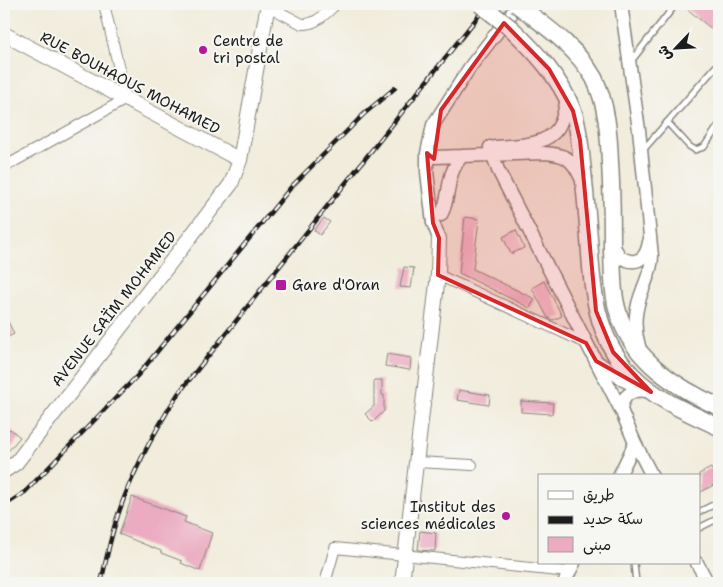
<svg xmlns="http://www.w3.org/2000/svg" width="723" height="587" viewBox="0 0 723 587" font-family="'Shantell Sans','Playpen Sans Arabic',sans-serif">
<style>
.building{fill:#ebabc1}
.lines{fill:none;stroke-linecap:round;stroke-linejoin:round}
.service-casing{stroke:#86847c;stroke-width:8}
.minor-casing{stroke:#86847c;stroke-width:12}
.tertiary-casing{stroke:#86847c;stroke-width:15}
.secondary-casing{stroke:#86847c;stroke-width:16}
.primary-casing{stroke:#86847c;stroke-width:19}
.service{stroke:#fff;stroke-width:5}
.minor{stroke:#fff;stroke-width:10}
.tertiary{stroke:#fff;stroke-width:12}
.secondary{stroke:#fff;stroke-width:14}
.primary{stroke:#fff;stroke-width:16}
.rail-casing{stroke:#1c1c1c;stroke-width:4.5}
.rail{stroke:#f6f6f2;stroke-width:2.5;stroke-dasharray:8;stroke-linecap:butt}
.primary-bridge-casing{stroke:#86847c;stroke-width:19;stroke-linecap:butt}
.primary-bridge{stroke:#fff;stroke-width:16}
.marked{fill:#d62828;fill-opacity:0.2;stroke:#d62828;stroke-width:4;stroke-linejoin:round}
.poi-dot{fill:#b5179e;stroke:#f6f6f2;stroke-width:2}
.labels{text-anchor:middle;stroke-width:4;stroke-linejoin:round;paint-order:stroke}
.poi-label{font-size:15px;fill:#1c1c1c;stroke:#f6f6f2;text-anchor:start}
.street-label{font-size:15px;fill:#1c1c1c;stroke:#f6f6f2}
</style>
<rect width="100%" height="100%" fill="#f6f6f2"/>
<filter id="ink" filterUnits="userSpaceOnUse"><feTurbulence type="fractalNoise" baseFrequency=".02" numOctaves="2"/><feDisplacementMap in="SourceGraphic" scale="10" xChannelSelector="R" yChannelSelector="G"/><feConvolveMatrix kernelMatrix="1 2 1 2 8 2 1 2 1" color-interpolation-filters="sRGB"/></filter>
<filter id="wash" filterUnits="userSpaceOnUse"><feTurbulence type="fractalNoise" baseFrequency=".0096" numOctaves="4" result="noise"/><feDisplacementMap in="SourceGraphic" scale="20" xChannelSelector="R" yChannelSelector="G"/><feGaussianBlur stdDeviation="1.12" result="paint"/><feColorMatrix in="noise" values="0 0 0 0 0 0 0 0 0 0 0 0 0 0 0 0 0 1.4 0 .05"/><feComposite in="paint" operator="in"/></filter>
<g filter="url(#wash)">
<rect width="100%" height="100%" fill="#f1ecdb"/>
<g id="blocks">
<path class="building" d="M681 4H719V35Z
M465 217 479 219 473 269 535 299 530 308 459 273Z
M324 218 330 222 320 235 314 230Z
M516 230 524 248 511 254 503 237Z
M404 267 414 268 411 288 400 287Z
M544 281 562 316 553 320 548 318 532 288Z
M4 313 14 334 4 339Z
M387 354 411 358 410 370 385 366Z
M374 380H382V395H384V411L373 422 365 414 374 406Z
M459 390 490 395 489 405 457 400Z
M521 401 553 403 552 414 521 412Z
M10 429 20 437 4 456V436Z
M711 468 719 482 699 493V474Z
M132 497 186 517 184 522 212 533 200 571 181 563 182 561 161 553V551L119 534Z
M420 531 436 533 435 551 418 550Z"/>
</g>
</g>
<g filter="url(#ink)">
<use href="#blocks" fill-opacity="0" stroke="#86847c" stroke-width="1"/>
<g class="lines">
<g class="service-casing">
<path id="service" d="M632 60 676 4
M667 122 689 146 695 150 704 147 719 125
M643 150 719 63
M699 512 719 502
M699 528 719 518
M634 563 636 583"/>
</g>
<g class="minor-casing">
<path id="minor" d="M271 4 268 6 302 24C316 25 326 13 336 4
M4 167 126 99 104 4
M438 275 586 343
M417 462 472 465
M325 583 335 548 569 572"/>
</g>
<g class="tertiary-casing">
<path id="tertiary" d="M621 4 639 130 652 256C652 268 647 278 643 289 635 309 633 326 639 346
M490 147 498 170 621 410 635 443 652 476
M495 147C515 145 545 147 558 128 564 119 565 107 567 97
M427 153 435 157 543 153C565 154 572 158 581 178
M441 215C452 195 444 177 462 156
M439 238 433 223 427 172V153L433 125 470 67 519 4
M612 244 620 257C636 266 646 260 649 242
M598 362 623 380 643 389
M621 410C622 395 632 389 646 391
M619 476 635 443
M697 563 708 583
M564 583 574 563"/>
</g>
<g class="secondary-casing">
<path id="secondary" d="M4 34 240 160
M4 471 16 463 231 184 240 160 268 4
M402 583 438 275 439 238"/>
</g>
<g class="primary-casing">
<path id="primary" d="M527 12C552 31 578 50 594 78 607 104 609 135 610 163 612 192 612 221 612 251 613 271 612 295 619 315 634 361 677 388 719 407
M512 29C537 53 560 78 573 111 579 128 580 145 582 163 585 188 587 213 589 238 592 288 595 338 632 375 655 399 689 413 719 427"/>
</g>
<use href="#service" class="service"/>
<use href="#minor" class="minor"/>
<use href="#tertiary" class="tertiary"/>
<use href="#secondary" class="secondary"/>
<use href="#primary" class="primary"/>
<g class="rail-casing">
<path id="rail" d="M4 506 25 492 138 375 292 186 365 113 395 88
M101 583C106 561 110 538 118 515 132 472 154 432 178 394L488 4"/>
</g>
<use href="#rail" class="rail"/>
<g class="primary-bridge-casing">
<path id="primary-bridge" d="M480 4 512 29
M516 4 527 12"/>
</g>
<use href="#primary-bridge" class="primary-bridge"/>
</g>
</g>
<path class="marked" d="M504 23 549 69 573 111 580 140 596 311 613 352 651 392 596 361 586 343 438 275 439 238 433 223 427 153 434 159 441 110Z"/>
<g class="poi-dot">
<circle cx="203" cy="50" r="5"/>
<rect x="275" y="279" width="12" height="12" rx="2.5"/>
<circle cx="506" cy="516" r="5"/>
</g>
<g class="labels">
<g class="poi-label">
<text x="213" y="46">Centre de<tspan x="213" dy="17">tri postal</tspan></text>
<text x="292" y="290">Gare d'Oran</text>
<text x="496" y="512" text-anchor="end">Institut des<tspan x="496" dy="17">sciences médicales</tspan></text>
</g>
<g class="street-label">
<text transform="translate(130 83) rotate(28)" y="5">RUE BOUHAOUS MOHAMED</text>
<text transform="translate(114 309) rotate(-52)" y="5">AVENUE SAÏM MOHAMED</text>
</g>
</g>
<rect width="723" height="587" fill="none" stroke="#f6f6f2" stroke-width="20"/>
<rect x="538" y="474" width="162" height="90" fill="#f6f6f2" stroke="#9f9f9c"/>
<rect x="548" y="491" width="25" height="8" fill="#ffffff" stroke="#9f9f9c"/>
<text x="583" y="500" font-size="15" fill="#1c1c1c">طريق</text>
<rect x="548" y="516" width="25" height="8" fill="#1c1c1c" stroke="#9f9f9c"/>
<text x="583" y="524" font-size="15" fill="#1c1c1c">سكة حديد</text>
<rect x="548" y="537" width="25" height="15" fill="#ebabc1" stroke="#9f9f9c"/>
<text x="583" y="550" font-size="15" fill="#1c1c1c">مبنى</text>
<g transform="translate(676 48) rotate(245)" stroke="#f6f6f2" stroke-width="4" paint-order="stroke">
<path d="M0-4L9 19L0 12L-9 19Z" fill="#1c1c1c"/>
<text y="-8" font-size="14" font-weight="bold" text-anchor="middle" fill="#1c1c1c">ش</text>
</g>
</svg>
